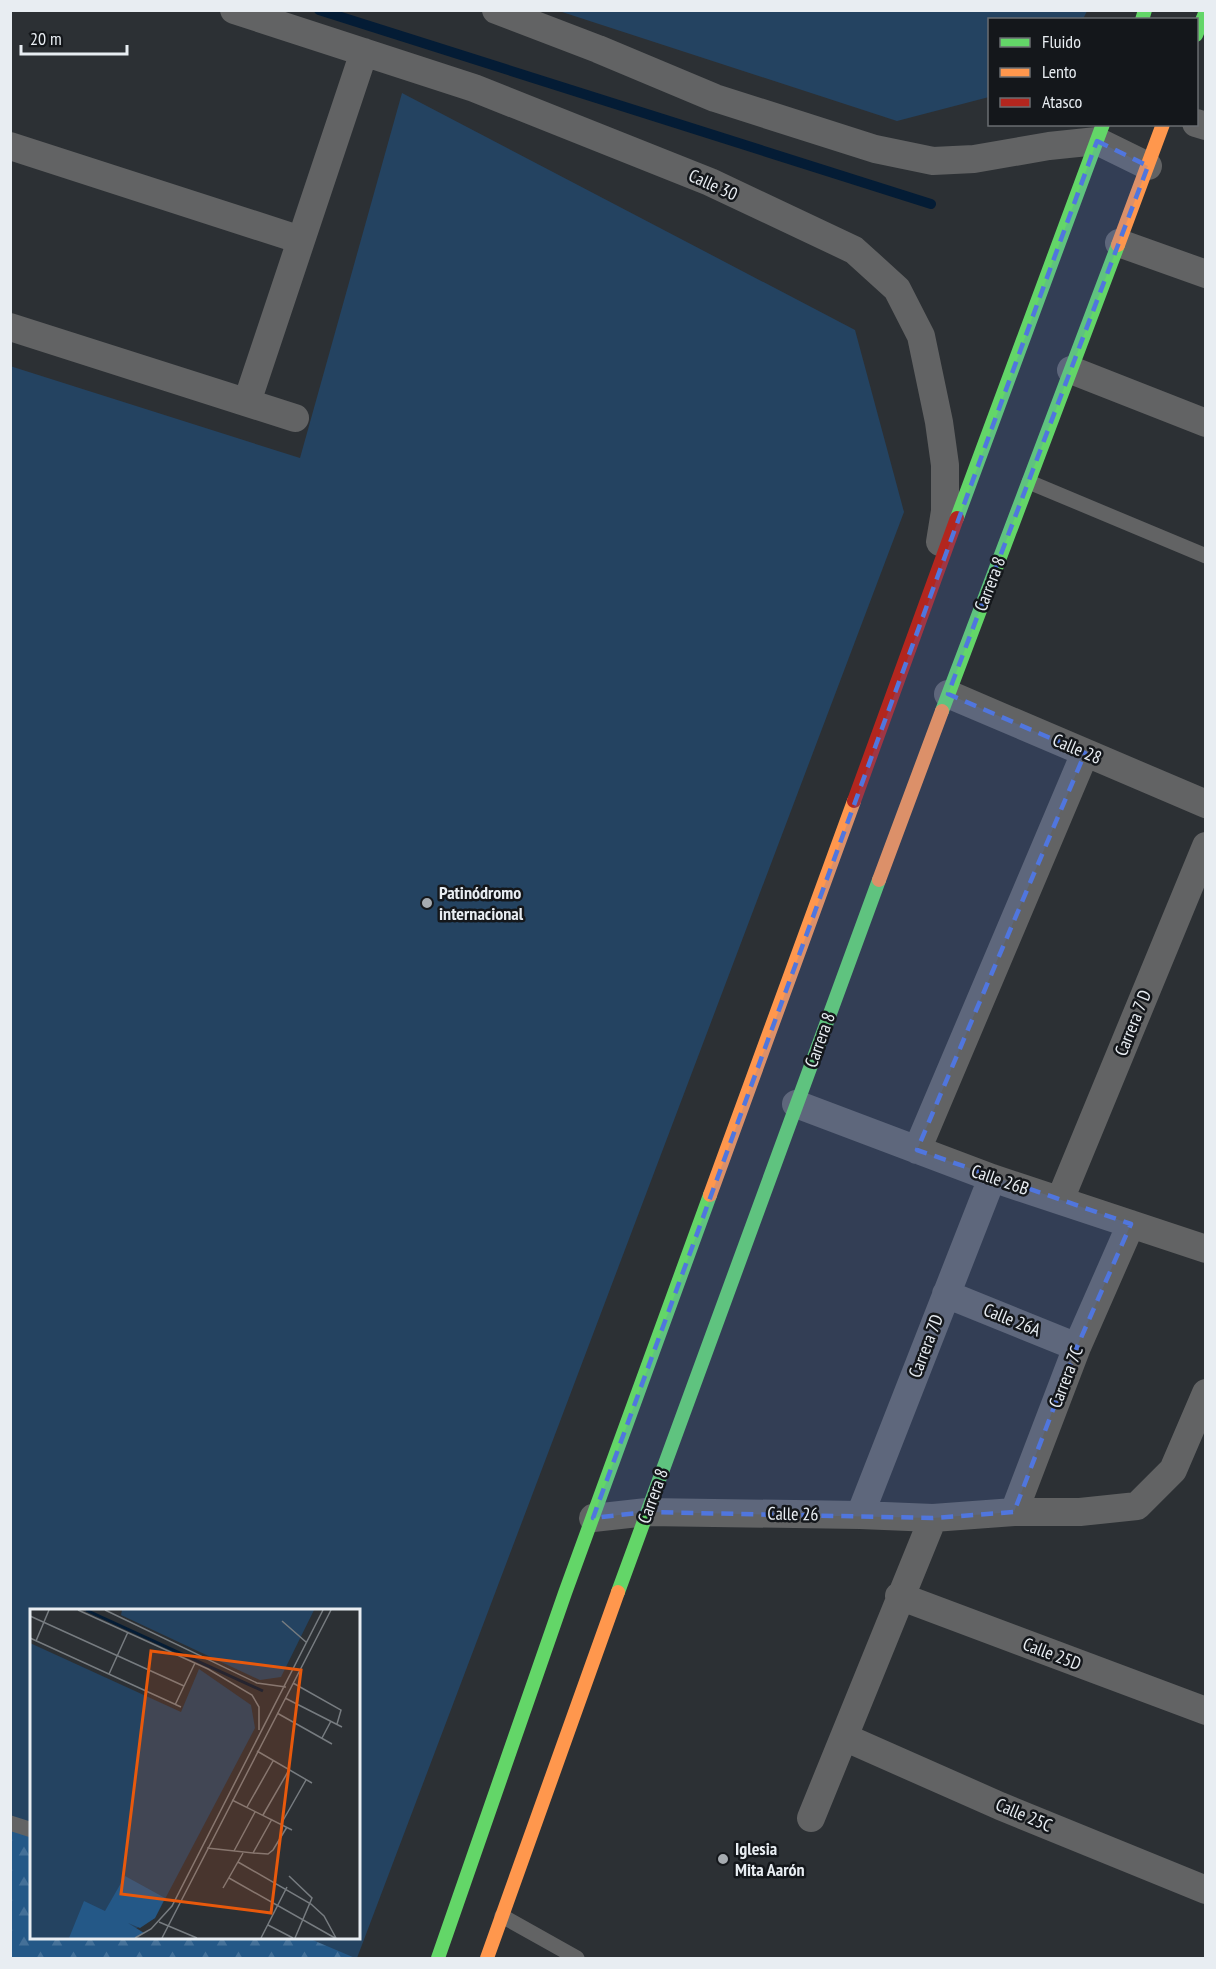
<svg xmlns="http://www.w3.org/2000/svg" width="1216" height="1969" viewBox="0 0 1216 1969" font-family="'PT Sans Narrow',sans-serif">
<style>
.green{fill:#244361;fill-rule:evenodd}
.forest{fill:url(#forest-firs)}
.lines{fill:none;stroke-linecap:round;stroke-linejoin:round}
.stream{stroke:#041c35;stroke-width:10}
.lane{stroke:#626364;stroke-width:15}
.street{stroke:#626364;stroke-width:28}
.fast{stroke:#63d668;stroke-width:14}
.slow{stroke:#ff974d;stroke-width:14}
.jam{stroke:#b3261e;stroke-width:14}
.marked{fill:#5076de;fill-opacity:0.2;stroke:#5076de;stroke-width:4.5;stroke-dasharray:12 8;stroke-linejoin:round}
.poi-dot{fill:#a6abb0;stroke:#14171b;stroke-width:2}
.labels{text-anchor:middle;stroke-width:5;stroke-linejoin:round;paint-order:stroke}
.street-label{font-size:18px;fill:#e8edf2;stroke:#14171b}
.poi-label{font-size:18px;font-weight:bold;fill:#e8edf2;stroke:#14171b;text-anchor:start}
.inset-river{fill:none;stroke:#041c35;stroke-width:3}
.inset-road{fill:none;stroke:#777c80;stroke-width:1.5}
.view{fill:#e8590c;fill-opacity:0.15;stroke:#e8590c;stroke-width:3}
.inset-edge{fill:none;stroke:#e8edf2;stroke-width:3}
</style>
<defs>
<pattern id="forest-firs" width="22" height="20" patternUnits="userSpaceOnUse" patternTransform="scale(1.5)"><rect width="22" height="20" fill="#245887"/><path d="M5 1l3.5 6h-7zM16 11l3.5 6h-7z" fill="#447098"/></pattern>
</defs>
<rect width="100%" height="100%" fill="#2c3034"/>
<path class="green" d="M559 11H1087L1083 19 990 20 989 97 897 121Z
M402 93 855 330 904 512 357 1958H11L10 366 300 458ZM32 1610H358V1938H32Z"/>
<path class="forest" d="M10 1824 31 1830 32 1938H308L355 1958H11Z"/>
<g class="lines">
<path class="stream" d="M319 10 931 204"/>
<path class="lane" d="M1029 482 1206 556
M10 1823 32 1830
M502 1916 577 1958"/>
<path class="street" d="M234 10 474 88 710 182 854 250 897 289 921 336 939 422 945 465V511L940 542
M496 10 598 49 715 98 875 149 933 161 974 159 1049 146 1097 141 1148 166
M1196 123 1206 126
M10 146 301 240
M1119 243 1206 274
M10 327 295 418
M1071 370 1206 423
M247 402 364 52
M948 694 1206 804
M796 1104 992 1178 1206 1249
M917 1150 1085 753
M1060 1200 1206 846
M946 1294 1077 1347
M1014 1512H1080L1137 1506 1173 1470 1206 1393
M860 1515 992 1178
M593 1518 647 1512 860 1515 933 1518 1014 1512 1077 1347 1131 1224
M899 1596 1206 1711
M844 1737 1000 1806 1206 1890
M811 1818 933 1518"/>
<path class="fast" d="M1142 20 1145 10
M1196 35 1206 11
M957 518 1103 124
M942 711 1118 245
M618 1592 879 880
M438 1958 565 1593 710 1195"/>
<path class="slow" d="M1118 245 1163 124
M879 880 942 711
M710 1195 854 801
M487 1958 618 1592"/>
<path class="jam" d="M854 801 957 518"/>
</g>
<path class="marked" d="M1097 141 1148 166 948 694 1085 753 917 1150 1131 1224 1077 1347 1014 1512 933 1518 647 1512 593 1518Z"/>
<g class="poi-dot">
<circle cx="427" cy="903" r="6"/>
<circle cx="723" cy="1859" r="6"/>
</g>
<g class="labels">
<g class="street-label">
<text transform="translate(713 185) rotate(24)" y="6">Calle 30</text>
<text transform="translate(990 584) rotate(-69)" y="6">Carrera 8</text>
<text transform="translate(1077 749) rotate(23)" y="6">Calle 28</text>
<text transform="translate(1133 1023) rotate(-68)" y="6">Carrera 7 D</text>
<text transform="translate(820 1040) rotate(-70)" y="6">Carrera 8</text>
<text transform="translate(1000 1180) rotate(19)" y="6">Calle 26B</text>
<text transform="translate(1012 1320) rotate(22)" y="6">Calle 26A</text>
<text transform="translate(926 1346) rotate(-69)" y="6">Carrera 7D</text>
<text transform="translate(1066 1377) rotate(-69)" y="6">Carrera 7C</text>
<text transform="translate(653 1496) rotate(-70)" y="6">Carrera 8</text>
<text transform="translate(793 1514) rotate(1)" y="6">Calle 26</text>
<text transform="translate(1052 1654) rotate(21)" y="6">Calle 25D</text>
<text transform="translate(1024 1815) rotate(23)" y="6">Calle 25C</text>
</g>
<g class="poi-label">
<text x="439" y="899">Patinódromo<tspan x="439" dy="21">internacional</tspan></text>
<text x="735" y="1855">Iglesia<tspan x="735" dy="21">Mita Aarón</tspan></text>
</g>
</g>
<g transform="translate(30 1609)">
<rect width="330" height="330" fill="#2c3034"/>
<path d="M92 1H284L251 68 230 71 91 6ZM0 34 151 103 169 60 221 96 225 119 125 309 89 329H0Z" fill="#244361"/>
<path d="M95 267 135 289 125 309 110 319 98 314 114 324 106 329H39L54 292 75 302Z" fill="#245887"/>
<path class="inset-river" d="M56 1 233 82"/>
<path class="inset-road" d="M48 1 178 60 222 86 229 98V121M75 1 227 74 256 78M0 7 154 77M252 12 276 33M0 29 151 98M6 32 19 1M79 65 98 23M263 74 311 101 307 115M255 89 312 118M145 96 165 54M247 104 302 135M292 129 301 112M227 142 282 174M202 191 262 221M217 198 243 152M233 206 259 161M251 215 276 171M177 239 223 244 242 210M204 242 225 203M223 244 238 245 243 241 257 218M208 253 281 295 294 307 306 329M259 267 282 289 265 329M199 269 305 329M193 279 213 244M129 313 167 329M238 316 263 329M105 329 121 320 142 297 293 1M132 329 301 1M231 329 257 278"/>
<path class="view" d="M121 42 271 61 241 304 91 285Z"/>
<rect width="330" height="330" class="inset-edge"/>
</g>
<rect width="1216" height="1969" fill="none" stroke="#e8edf2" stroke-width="24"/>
<rect x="988" y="18" width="210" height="108" fill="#14171b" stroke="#696d71" stroke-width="1.5"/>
<rect x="1000" y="38" width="30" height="9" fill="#63d668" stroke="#696d71" stroke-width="1.5"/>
<text x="1042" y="48" font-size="18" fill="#e8edf2">Fluido</text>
<rect x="1000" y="68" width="30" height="9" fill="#ff974d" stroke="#696d71" stroke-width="1.5"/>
<text x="1042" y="78" font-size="18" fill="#e8edf2">Lento</text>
<rect x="1000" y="98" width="30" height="9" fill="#b3261e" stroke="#696d71" stroke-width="1.5"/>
<text x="1042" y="108" font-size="18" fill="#e8edf2">Atasco</text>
<path d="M21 45v9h106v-9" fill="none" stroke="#e8edf2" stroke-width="3"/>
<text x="30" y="45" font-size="18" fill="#e8edf2" stroke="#14171b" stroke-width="4.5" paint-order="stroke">20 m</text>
</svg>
